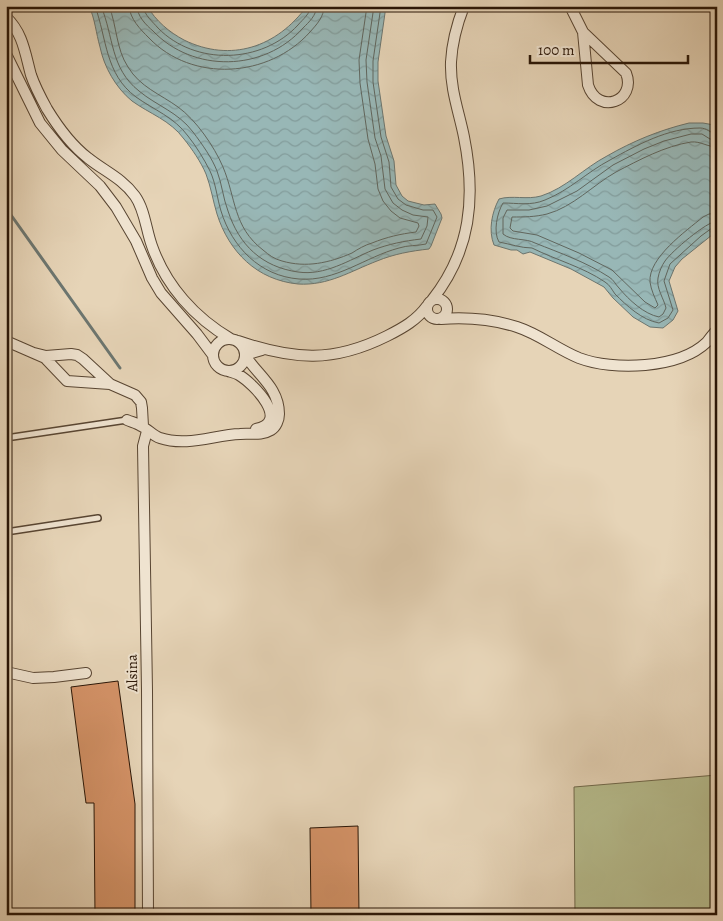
<svg xmlns="http://www.w3.org/2000/svg" width="723" height="921" viewBox="0 0 723 921" font-family="Alegreya,serif">
<style>
.green{fill:#b6bc8d;stroke:#70684a}
.water{fill:url(#water-waves);stroke:#6c7670}
.lines{fill:none;stroke-linecap:round;stroke-linejoin:round}
.shore{stroke:#60665e;stroke-width:1}
.stream{stroke:#6c7670;stroke-width:3}
.building{fill:#d59368;stroke:#291506}
.service-casing{stroke:#584532;stroke-width:8}
.minor-casing{stroke:#584532;stroke-width:12}
.service{stroke:#efe3d0;stroke-width:5}
.minor{stroke:#efe3d0;stroke-width:10}
.labels{text-anchor:middle;stroke-width:4;stroke-linejoin:round;paint-order:stroke}
.street-label{font-size:15px;fill:#291506;stroke:#efe3d0}
</style>
<defs>
<pattern id="water-waves" width="16" height="10" patternUnits="userSpaceOnUse" patternTransform="scale(1.25)"><rect width="16" height="10" fill="#98b7b6"/><path d="M0 5q4-4 8 0t8 0" fill="none" stroke="#839c9b"/></pattern>
</defs>
<rect width="100%" height="100%" fill="#e6d4b7"/>
<filter id="stains"><feTurbulence type="fractalNoise" baseFrequency=".004" numOctaves="4"/><feColorMatrix values="0 0 0 0 .2 0 0 0 0 .09 0 0 0 0 .02 0 0 0 .5 -.17"/></filter>
<radialGradient id="worn" r=".72"><stop offset=".6" stop-color="#630" stop-opacity="0"/><stop offset="1" stop-color="#630" stop-opacity=".3"/></radialGradient>
<path class="green" d="M717 775V915H575L574 787Z"/>
<path class="water" d="M89 6H147C156 21 169 32 184 40 231 63 277 47 307 6H386L378 62V81L386 136 394 161 396 185 402 196 408 201 424 205 435 204 441 214 442 218 431 246 429 249C411 251 394 254 377 261 351 271 328 286 298 284 257 280 229 252 217 214 213 201 211 187 206 174 201 162 192 149 184 139 170 120 150 114 132 101 116 88 104 67 100 47 96 33 95 19 89 6Z
M689 123H703L714 125 713 128 717 129V231L682 259 675 267 669 281 678 311 673 320 663 328 650 327 633 317 613 298 604 287 571 269 530 252 523 254 517 250H511L494 245C488 230 492 212 499 199 512 195 527 200 541 196 566 188 584 168 607 156 633 141 660 130 689 123Z"/>
<g class="lines">
<path class="shore" d="M95 6C107 39 105 74 136 97 154 110 174 117 188 136 196 146 204 159 210 171 216 184 217 198 221 211 232 247 260 276 299 279 336 282 365 257 399 248 408 245 417 246 426 244L437 217 433 210H423L406 205 398 199 391 187 389 162 381 137 373 82V61L381 6
M101 6C114 37 110 68 139 91 157 106 178 112 193 132 202 144 212 158 217 171 222 184 223 198 228 211 239 245 262 267 298 272 325 276 349 260 373 250 389 244 404 241 421 239L427 226 428 217 413 215 402 210 393 203 385 189 381 156 375 138 367 82 366 60 374 6
M109 6C117 26 116 49 128 67 140 87 160 94 178 107 196 120 214 146 223 167 236 198 233 227 263 250 269 255 274 259 282 261 306 268 329 263 352 253 358 249 365 245 372 243 387 237 400 234 416 232L419 226 418 223 400 218 391 211 383 201 378 189 375 164 368 139 360 83 359 60 367 6
M129 6C130 19 140 29 149 38 192 83 269 78 310 32 317 24 324 17 324 6
M137 6C137 16 146 25 153 31 193 73 264 72 303 28 309 22 316 16 317 6
M143 6C144 15 153 22 158 28 195 66 262 64 298 25 303 19 310 14 311 6
M717 134C710 133 707 128 700 128 668 128 637 145 610 160 587 172 570 190 545 200 531 206 517 203 503 203 497 213 493 232 499 242 510 244 521 248 532 248 556 260 583 267 605 282 610 285 612 290 615 294 627 306 642 320 659 323L668 318 673 310 664 281 670 264 701 236 712 228 717 227
M717 140 710 139 702 134H691L664 141 644 149 613 165 577 191 547 206 529 210H507L503 218V234C511 241 526 238 535 243 560 253 586 262 609 277 614 280 615 284 619 288 629 300 644 314 659 317L663 314 666 308C664 299 656 288 658 278 659 272 662 265 665 261 671 252 707 221 717 221
M717 147C707 147 701 141 691 142 665 146 639 160 616 172 593 185 573 207 547 214 535 217 524 217 512 217L510 228 513 231 537 235 579 253 612 270 645 302 655 308 658 305C655 298 651 290 650 282 648 258 686 231 703 217L709 214 717 213"/>
<path class="stream" d="M6 208 120 368"/>
</g>
<path class="building" d="M118 681 135 804V915H95L94 803H86L71 687Z
M358 826 359 915H311L310 828Z"/>
<g class="lines">
<g class="service-casing">
<path id="service" d="M6 438 127 420
M6 532 98 518"/>
</g>
<g class="minor-casing">
<path id="minor" d="M570 6 583 32 626 73C637 101 598 116 588 85L583 32
M6 17C23 33 25 53 31 75 35 87 41 98 47 109 58 127 71 145 88 158 104 171 122 178 135 196 145 210 146 230 152 246 166 286 195 318 231 339
M6 54 40 123 62 150 100 186 116 207 136 241 152 278 161 293 197 334 212 354
M427 309a10 10 0 1 1 20 0a10 10 0 1 1-20 0Z
M432 300C471 251 476 197 464 137 459 112 450 89 451 62 452 43 457 24 464 6
M441 319C467 317 492 319 517 327 539 334 557 349 579 358 613 371 679 369 707 342 710 338 713 334 717 330
M213 355a16 16 0 1 1 32 0a16 16 0 1 1-32 0Z
M6 341 45 358 67 381 110 384
M238 341C294 360 333 363 387 336 403 328 417 320 427 306
M34 353 46 356 71 354 77 355 83 359 110 384 135 395 141 402 142 408 143 426
M228 371C231 372 236 373 239 375 254 384 291 422 256 429
M127 420C131 422 137 423 141 426 148 429 153 436 160 438 187 447 214 435 240 434 251 433 261 436 271 430 276 427 279 420 279 414 279 387 257 375 245 355L262 350
M147 431 143 446 147 690 148 915
M6 672 33 678 54 677 86 673"/>
</g>
<use href="#service" class="service"/>
<use href="#minor" class="minor"/>
</g>
<g class="labels">
<g class="street-label">
<text transform="translate(132 673) rotate(-91)" y="5">Alsina</text>
</g>
</g>
<rect width="723" height="921" fill="none" stroke="#e6d4b7" stroke-width="25"/>
<rect x="8" y="8" width="708" height="906" fill="none" stroke="#291506" stroke-width="2.5"/>
<rect x="12" y="12" width="698" height="896" fill="none" stroke="#291506"/>
<path d="M530 55v8h158v-8" fill="none" stroke="#291506" stroke-width="2.5"/>
<text x="538" y="55" font-size="15" fill="#291506" stroke="#efe3d0" stroke-width="4" paint-order="stroke">100 m</text>
<rect width="100%" height="100%" filter="url(#stains)"/>
<rect width="100%" height="100%" fill="url(#worn)"/>
</svg>
